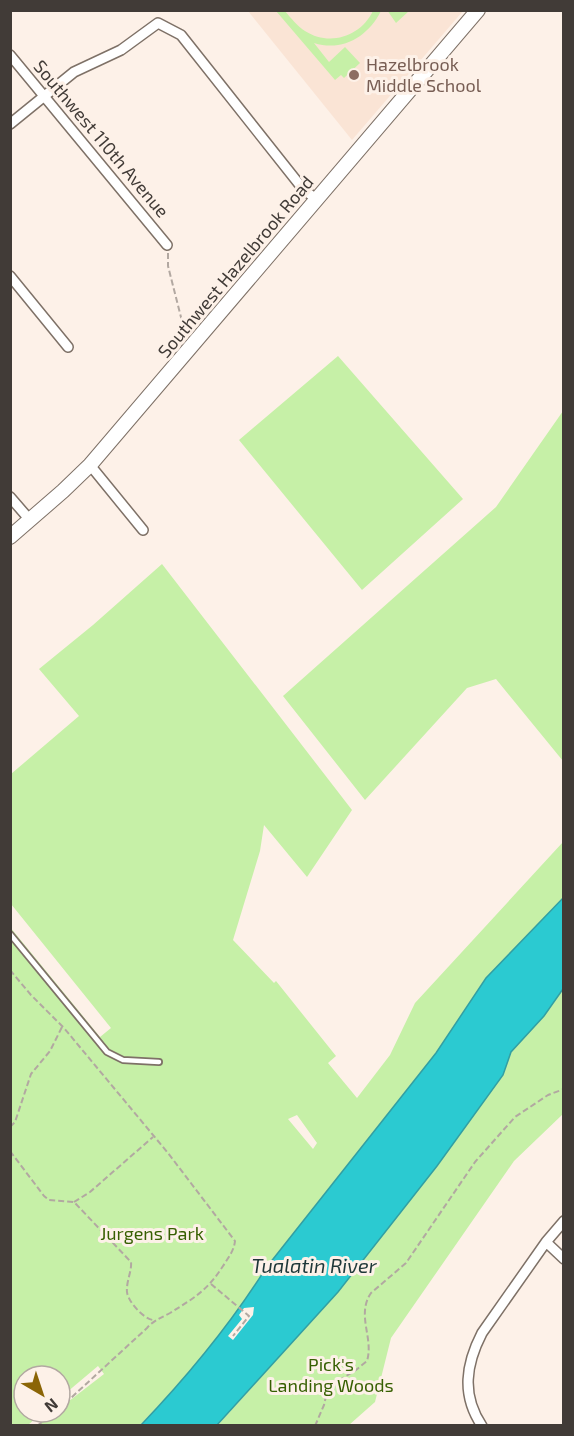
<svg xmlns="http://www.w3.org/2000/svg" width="574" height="1436" viewBox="0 0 574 1436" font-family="'Exo 2',sans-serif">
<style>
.built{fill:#fae4d5}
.green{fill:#c6f0a7;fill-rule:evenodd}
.water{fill:#2bcad1;stroke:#329fa3;stroke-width:1.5}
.pier{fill:#fdf1e8}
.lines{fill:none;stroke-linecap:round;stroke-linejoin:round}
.lane-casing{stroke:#7e7167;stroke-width:8}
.street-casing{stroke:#7e7167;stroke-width:12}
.secondary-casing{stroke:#7e7167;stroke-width:16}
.path{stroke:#b2a8a1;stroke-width:2;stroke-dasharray:6 3;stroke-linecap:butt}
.lane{stroke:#fff;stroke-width:4.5}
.street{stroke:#fff;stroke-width:9}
.secondary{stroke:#fff;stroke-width:14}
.education-dot{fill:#8d6e63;stroke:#fdf1e8;stroke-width:2}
.labels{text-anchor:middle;stroke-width:6;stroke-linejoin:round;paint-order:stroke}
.education-label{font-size:18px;fill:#785e54;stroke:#fdf1e8;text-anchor:start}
.street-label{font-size:18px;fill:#413b37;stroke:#fdf1e8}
.park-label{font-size:18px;fill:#365f01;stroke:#fdf1e8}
.water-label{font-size:20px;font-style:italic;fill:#1f3839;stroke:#fdf1e8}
</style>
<rect width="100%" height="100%" fill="#fdf1e8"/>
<path class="built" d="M248 11H463L352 140Z"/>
<path class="green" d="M387 10H409V11L396 23Z
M276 11H285C291 18 297 26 305 31 330 47 361 36 373 11H381C368 37 342 52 314 43L329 62 345 47 360 63 344 78 341 75 335 80Z
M338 356 463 499 362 590 239 440Z
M563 411V761L496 679 467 688 365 800 283 696 496 507Z
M162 564 352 810 307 877 264 825 260 851 233 940 274 983 276 981 336 1056 328 1063 357 1098 390 1055 415 1003 563 842V898L486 978 436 1053 266 1268C230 1325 187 1377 140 1425H38L55 1412H60V1408L104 1374 98 1366 60 1398V1376H24V1412H43L28 1425H11L10 927 100 1037 111 1028 11 904V774L79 716 39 669 93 625ZM297 1115 317 1143 313 1149 288 1119Z
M563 989V1114L514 1161 391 1338 375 1402 349 1425 217 1426 338 1292 437 1166 503 1075 511 1052 544 1016Z"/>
<path class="water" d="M563 898V989L544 1016 511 1052 503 1075 437 1166 338 1292 217 1425 140 1426C187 1377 230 1325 266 1268L436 1053 486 978Z"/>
<path class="pier" d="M254 1307 253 1315 233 1340 228 1336 242 1319 239 1315 244 1308Z"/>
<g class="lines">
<g class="lane-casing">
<path id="lane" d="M10 934 107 1052 123 1060 159 1062"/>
</g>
<g class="street-casing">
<path id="street" d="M10 55 167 245
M10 124 74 72 121 50 158 23 181 35 303 189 316 199
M10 276 68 347
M90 465 143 530
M10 497 30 520
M546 1242 564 1259
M482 1426C461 1395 466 1364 482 1333L546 1242 564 1221"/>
</g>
<g class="secondary-casing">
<path id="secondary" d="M10 537 63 491 90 465 478 10"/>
</g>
<path class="path" d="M168 253V266L185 333
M10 970 31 995 64 1028 168 1153 235 1241C234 1251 228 1258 223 1266 207 1291 194 1298 170 1313 161 1318 154 1320 147 1328L60 1408
M10 1127 15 1122 31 1074 50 1051 62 1027
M10 1151 44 1196 49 1200 74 1202 131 1262C132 1271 126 1282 127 1292 128 1302 144 1319 153 1320
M74 1202 90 1192 153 1137
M211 1284 249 1316 233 1336
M37 1426 55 1412
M315 1426 324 1405 328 1387 356 1370 367 1361C374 1338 356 1315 371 1293L406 1263 475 1162 515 1117 548 1095 564 1089"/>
<use href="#lane" class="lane"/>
<use href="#street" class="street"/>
<use href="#secondary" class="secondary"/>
</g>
<circle class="education-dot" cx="354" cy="75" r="6"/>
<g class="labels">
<g class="education-label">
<text x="366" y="71">Hazelbrook<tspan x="366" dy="21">Middle School</tspan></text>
</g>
<g class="street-label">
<text transform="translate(101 139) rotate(50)" y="6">Southwest 110th Avenue</text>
<text transform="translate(236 267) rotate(-50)" y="6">Southwest Hazelbrook Road</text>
</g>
<g class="park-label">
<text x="152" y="1240">Jurgens Park</text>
<text x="331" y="1371">Pick's<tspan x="331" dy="21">Landing Woods</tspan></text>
</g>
<g class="water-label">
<text x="314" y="1273">Tualatin River</text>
</g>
</g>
<rect width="574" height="1436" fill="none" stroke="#413b37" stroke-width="24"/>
<g transform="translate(42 1394) rotate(141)"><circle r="28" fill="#fdf1e8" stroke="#b2a8a1" stroke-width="1.5"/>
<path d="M0-4.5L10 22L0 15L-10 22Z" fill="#8b6506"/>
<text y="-9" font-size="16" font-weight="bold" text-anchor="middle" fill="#413b37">N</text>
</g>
</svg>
